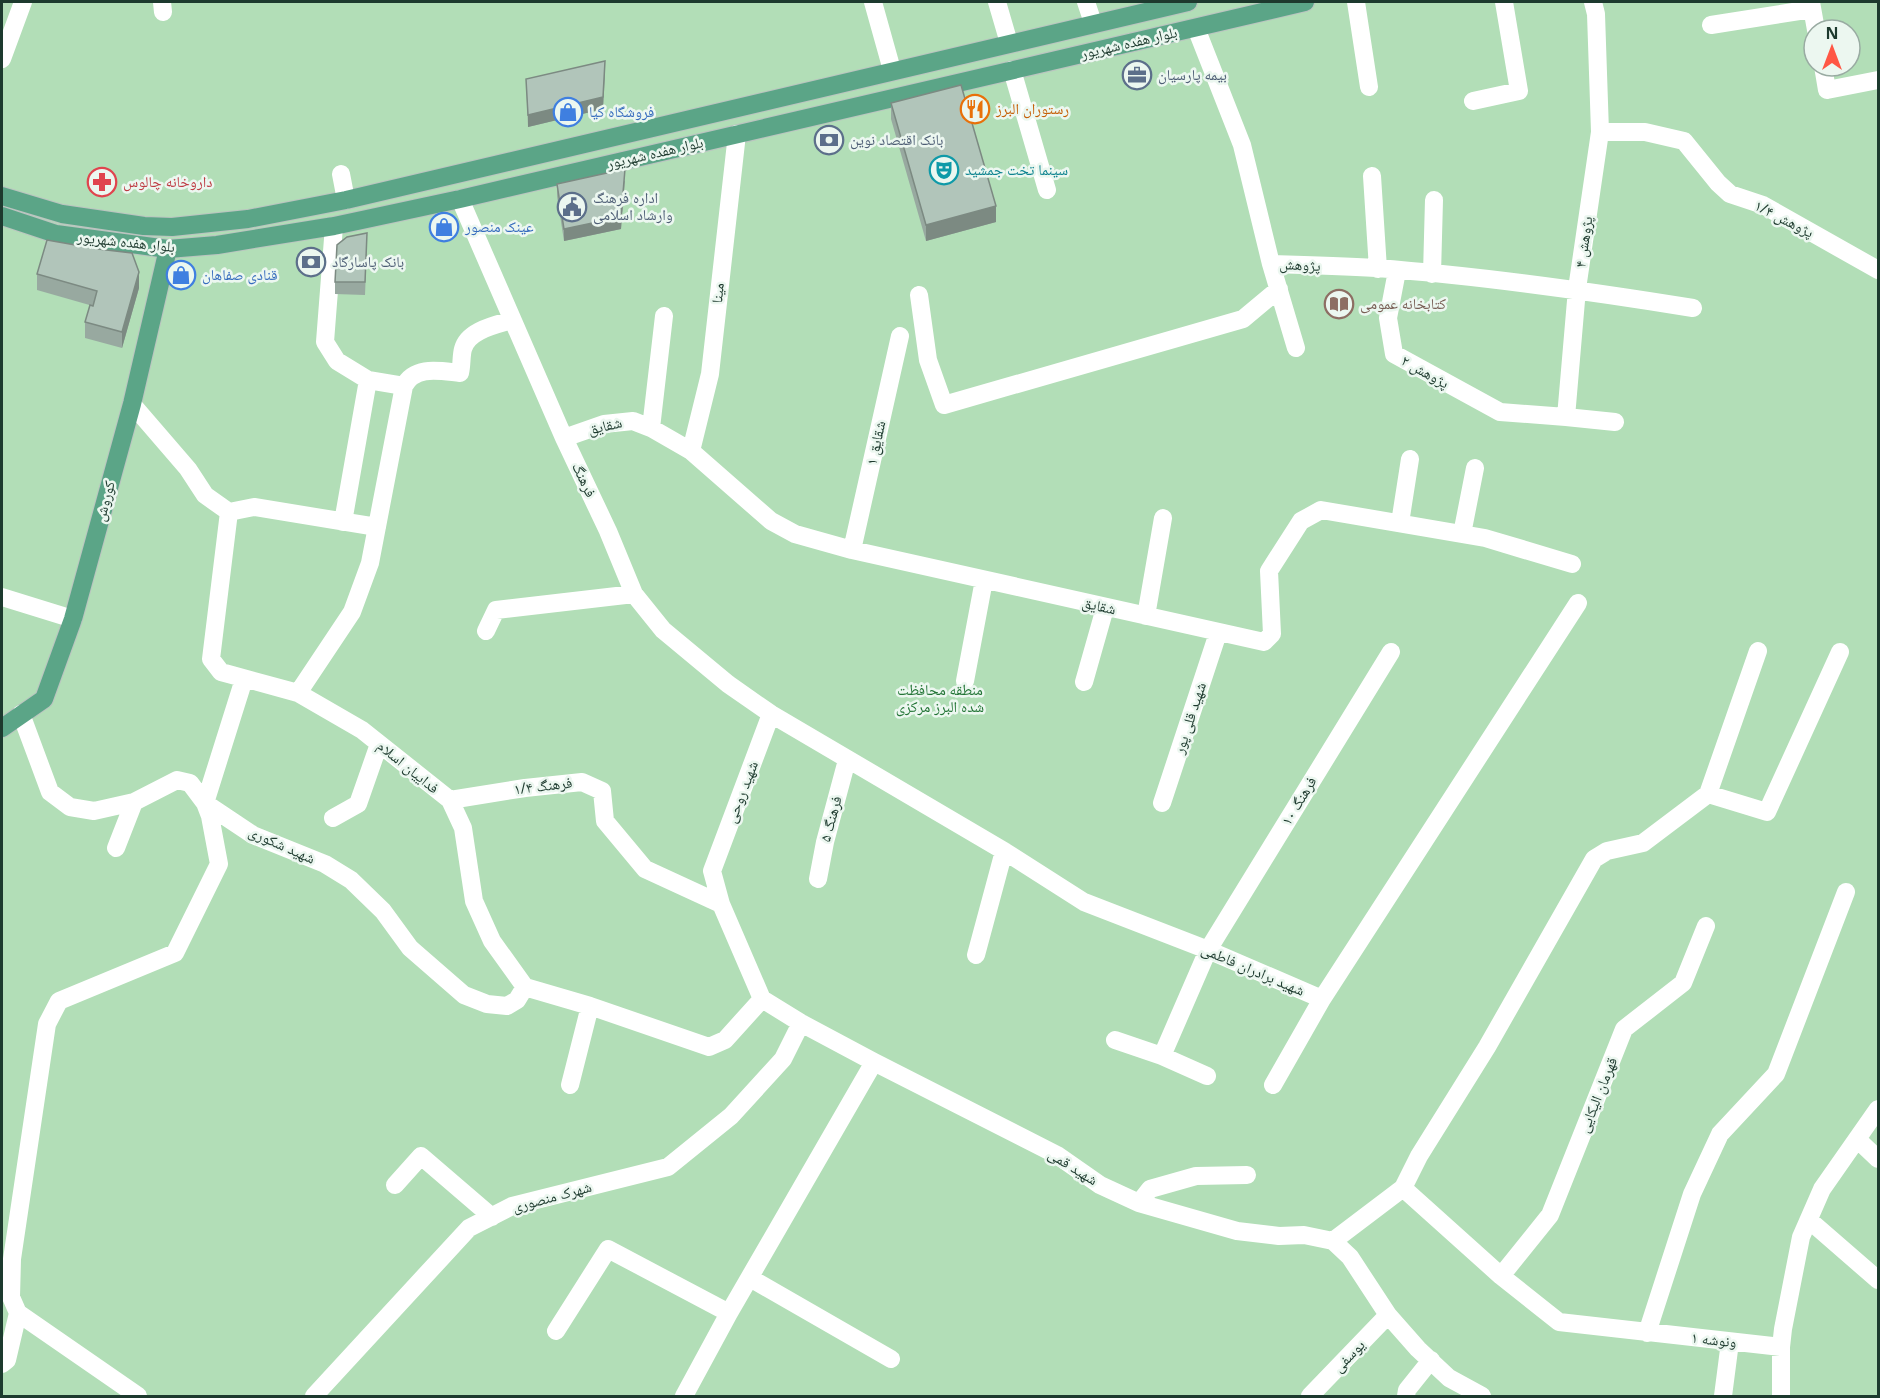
<svg xmlns="http://www.w3.org/2000/svg" width="1880" height="1398" viewBox="0 0 1880 1398" font-family="'Open Sans','Noto Naskh Arabic',sans-serif">
<style>
.green{fill:#b2deb7;fill-rule:evenodd}
.lines{fill:none;stroke-linecap:round;stroke-linejoin:round}
.major-casing{stroke:#bbc4c0;stroke-width:20}
.minor{stroke:#fff;stroke-width:18}
.major{stroke:#5ba587;stroke-width:18}
.wall{fill:#98a9a0}
.shaded-wall{fill:#7c8a82}
.building{fill:#b1c5ba;stroke:#7c8a82;stroke-width:1.5}
.labels{text-anchor:middle;stroke-width:5;stroke-linejoin:round;paint-order:stroke}
.street-label{font-size:15px;fill:#1d3a2e;stroke:#ecf7f0}
.service-label{font-size:15px;fill:#4e5e75;stroke:#ecf7f0;text-anchor:start}
.food-label{font-size:15px;fill:#c56008;stroke:#ecf7f0;text-anchor:start}
.shop-label{font-size:15px;fill:#366cbe;stroke:#ecf7f0;text-anchor:start}
.culture-label{font-size:15px;fill:#0d838f;stroke:#ecf7f0;text-anchor:start}
.health-label{font-size:15px;fill:#be3a42;stroke:#ecf7f0;text-anchor:start}
.education-label{font-size:15px;fill:#785e54;stroke:#ecf7f0;text-anchor:start}
.park-label{font-size:15px;fill:#237536;stroke:#ecf7f0}
</style>
<rect width="100%" height="100%" fill="#dceae2"/>
<path class="green" d="M2 2H1878V1396H2ZM1814 30H1850V66H1814Z"/>
<g class="lines">
<g class="major-casing">
<path id="major" d="M2 196 62 214 144 226 172 227 248 219 346 200 1188 2
M2 216 56 234 168 249 217 245 334 226 460 199 1305 2
M2 728 44 699 73 619 132 404 168 249"/>
</g>
<path class="minor" d="M162 2 163 12
M873 2 892 70
M997 2 1009 43
M1086 2 1093 23
M1356 2 1369 87
M1811 2 1816 30
M1711 25 1812 9
M1196 28 1242 145 1271 264 1296 348
M2 59 23 2
M1823 66 1827 90 1878 80
M1012 70 1047 190
M1473 101 1519 91 1504 2
M1600 132H1645L1684 141 1718 183 1730 194 1763 205 1878 270
M341 174 346 200
M1372 176 1378 269
M460 199 564 438 608 531 634 594 663 630 728 684 771 714 1004 851 1084 902 1208 950 1322 999 1578 603
M334 226 325 342 337 361 368 380 404 386
M1271 264C1306 265 1341 266 1376 268 1482 276 1588 291 1693 308
M1397 271 1388 318 1394 354 1500 412 1566 417 1577 289 1600 132 1596 14 1593 2
M1432 274 1434 200
M919 295 928 360 944 405 1243 319 1279 289
M132 404 188 469 205 495 229 512 211 659 221 672 298 693 362 730 450 800 463 828 474 901 492 941 525 987 590 1006 709 1047 725 1040 762 999
M1566 417 1615 422
M651 428 664 316
M564 438 604 424 633 421 651 428 691 451 771 521 795 534 852 550 1264 642 1272 634 1269 571 1301 521 1321 510 1485 538 1572 564
M691 451 710 374 737 134
M229 512 254 507 377 527
M343 522 368 380
M1400 523 1410 459
M1462 534 1475 468
M852 550 900 336
M2 597 73 619
M1146 616 1163 518
M486 631 496 610 634 594
M965 681 984 580
M1084 682 1105 608
M298 693 352 612 370 563 404 386C415 365 440 371 460 373 462 365 461 356 463 349 468 330 496 325 512 320
M21 714 50 792 70 807 94 811 134 802 177 780 190 783 205 803 253 835 325 864 351 880 383 911 410 948 464 995 487 1004 507 1006 517 1000 525 987
M771 714 712 871 721 904 762 999 801 1023 874 1062 1057 1155 1100 1185 1139 1203 1237 1231 1279 1236 1304 1235 1333 1241 1350 1257 1388 1315 1418 1349 1449 1378 1482 1396
M1708 794 1767 812 1840 652
M450 800 525 788 582 782 602 791 605 821 645 869 721 904
M1162 803 1218 633
M333 818 358 804 379 744
M116 848 134 802
M818 879 825 842 847 760
M976 955 1004 851
M1115 1040 1162 1056 1208 950 1391 652
M1162 1056 1207 1076
M570 1085 590 1006
M1273 1085 1322 999
M1858 1140 1878 1159
M395 1185 421 1156 492 1217
M1403 1188 1501 1276 1559 1322 1781 1347
M1139 1203 1150 1189 1196 1176 1247 1175
M1809 1220 1878 1280
M1333 1241 1403 1188 1419 1156 1487 1047 1594 859 1607 851 1643 843 1708 794 1758 651
M1501 1276 1550 1215 1624 1029 1683 983 1706 926
M750 1278 891 1359
M556 1331 608 1249 729 1313
M1647 1333 1692 1194 1720 1134 1776 1074 1846 892
M2 1364 7 1360 18 1313
M138 1396 18 1313 11 1297 12 1259 47 1024 59 1001 175 953 219 864 210 816 205 803 244 679
M314 1396 469 1228 512 1206 668 1167 731 1116 783 1059 801 1023
M684 1396 729 1313 874 1062
M1310 1396 1388 1315
M1406 1396 1407 1390 1431 1360
M1723 1396 1730 1342
M1781 1396V1347L1783 1329 1801 1237 1822 1189 1878 1109"/>
<use href="#major" class="major"/>
</g>
<path class="wall" d="M605 74 603 109 528 127 526 79Z
M891 103 996 222 926 241 891 119Z
M625 181 621 229 564 241 557 196V184Z
M367 245 365 295 335 294V282Z
M37 274 139 288 122 348 85 338V322L93 306 37 290Z"/>
<path class="shaded-wall" d="M605 61 603 109 528 127V115Z
M625 169 621 229 564 241V229Z
M996 206V222L926 241V225Z
M139 272V288L122 348V332Z"/>
<path class="building" d="M605 61 603 97 528 115 526 79Z
M961 85 996 206 926 225 891 103Z
M625 169 621 217 564 229 557 184Z
M367 233 365 282H335L337 245 347 237Z
M47 240 98 249 132 253 139 272 122 332 85 322 90 305 93 306 97 291 37 274Z"/>
<defs>
<g id="office-ring" transform="scale(1.5)"><circle r="9.5" fill="#ecf7f0" stroke="#5c6f8a" stroke-width="1.5"/><path d="M-6-3h4V-5.5h4V-3h4V5H-6ZM-1-4.5V-3h2v-1.5ZM-6 0V1H6V0Z" fill="#5c6f8a"/></g>
<g id="restaurant-ring" transform="scale(1.5)"><circle r="9.5" fill="#ecf7f0" stroke="#e8710a" stroke-width="1.5"/><path d="M-5-6h1v4h1v-4h1v4h1v-4h1v5L-1.5 .5V6h-2V.5L-5-1ZM5-6V6H3V1.5H1.5Q1.5-4 5-6Z" fill="#e8710a"/></g>
<g id="shop-ring" transform="scale(1.5)"><circle r="9.5" fill="#ecf7f0" stroke="#3f7fe0" stroke-width="1.5"/><path d="M-5-2.5h2.3a2.7 3.5 0 0 1 5.4 0H5L5.5 6h-11ZM-1.5-2.5h3a1.5 2.3 0 0 0-3 0Z" fill="#3f7fe0"/></g>
<g id="bank-ring" transform="scale(1.5)"><circle r="9.5" fill="#ecf7f0" stroke="#5c6f8a" stroke-width="1.5"/><path d="M-6-4H6V4H-6ZM0-2.3a2.3 2.3 0 1 0 0 4.6a2.3 2.3 0 1 0 0-4.6Z" fill="#5c6f8a"/></g>
<g id="theatre-ring" transform="scale(1.5)"><circle r="9.5" fill="#ecf7f0" stroke="#0f9aa8" stroke-width="1.5"/><path d="M-5-5.5Q0-4 5-5.5V0Q5 5 0 6Q-5 5-5 0ZM-3.3-2.5H-1v1.5H-3.3ZM1-2.5H3.3v1.5H1ZM-2.8 1Q0 5.5 2.8 1Z" fill="#0f9aa8"/></g>
<g id="pharmacy-ring" transform="scale(1.5)"><circle r="9.5" fill="#ecf7f0" stroke="#e0444e" stroke-width="1.5"/><path d="M-2-6h4v4h4v4h-4v4h-4v-4h-4v-4h4Z" fill="#e0444e"/></g>
<g id="civic-ring" transform="scale(1.5)"><circle r="9.5" fill="#ecf7f0" stroke="#5c6f8a" stroke-width="1.5"/><path d="M-.6-6.5H3V-4.5H.6V-3L4-1V1h2V6H-6V1h2V-1L-.6-3ZM-1.2 2.5V6h2.4V2.5Z" fill="#5c6f8a"/></g>
<g id="library-ring" transform="scale(1.5)"><circle r="9.5" fill="#ecf7f0" stroke="#8d6e63" stroke-width="1.5"/><path d="M-6-4Q-3-5.5-.7-3.5V5Q-3 3-6 4ZM6-4Q3-5.5 .7-3.5V5Q3 3 6 4Z" fill="#8d6e63"/></g>
</defs>
<g fill-rule="evenodd">
<use href="#office-ring" x="1137" y="75"/>
<use href="#restaurant-ring" x="975" y="109"/>
<use href="#shop-ring" x="568" y="112"/>
<use href="#bank-ring" x="829" y="140"/>
<use href="#theatre-ring" x="944" y="170"/>
<use href="#pharmacy-ring" x="102" y="182"/>
<use href="#civic-ring" x="572" y="207"/>
<use href="#shop-ring" x="444" y="227"/>
<use href="#bank-ring" x="311" y="262"/>
<use href="#shop-ring" x="181" y="275"/>
<use href="#library-ring" x="1339" y="304"/>
</g>
<g class="labels">
<g class="street-label">
<text transform="translate(1129 43) rotate(-13)" y="5">بلوار هفده شهریور</text>
<text transform="translate(655 153) rotate(-13)" y="5">بلوار هفده شهریور</text>
<text transform="translate(1784 219) rotate(27)" y="5">پژوهش ۱/۴</text>
<text transform="translate(126 242) rotate(6)" y="5">بلوار هفده شهریور</text>
<text transform="translate(1584 242) rotate(-82)" y="5">پژوهش ۴</text>
<text transform="translate(1300 265) rotate(3)" y="5">پژوهش</text>
<text transform="translate(718 293) rotate(-84)" y="5">مینا</text>
<text transform="translate(1425 372) rotate(29)" y="5">پژوهش ۲</text>
<text transform="translate(605 426) rotate(-13)" y="5">شقایق</text>
<text transform="translate(876 443) rotate(-78)" y="5">شقایق ۱</text>
<text transform="translate(584 480) rotate(65)" y="5">فرهنگ</text>
<text transform="translate(105 501) rotate(-75)" y="5">کوروش</text>
<text transform="translate(1099 606) rotate(12)" y="5">شقایق</text>
<text transform="translate(1190 718) rotate(-72)" y="5">شهید قلی پور</text>
<text transform="translate(408 767) rotate(39)" y="5">فداییان اسلام</text>
<text transform="translate(543 786) rotate(-7)" y="5">فرهنگ ۱/۴</text>
<text transform="translate(742 792) rotate(-69)" y="5">شهید روحی</text>
<text transform="translate(1299 801) rotate(-59)" y="5">فرهنگ ۱۰</text>
<text transform="translate(831 819) rotate(-75)" y="5">فرهنگ ۵</text>
<text transform="translate(282 845) rotate(24)" y="5">شهید شکوری</text>
<text transform="translate(1253 970) rotate(23)" y="5">شهید برادران فاطمی</text>
<text transform="translate(1598 1095) rotate(-68)" y="5">قهرمان الیکایی</text>
<text transform="translate(1073 1167) rotate(32)" y="5">شهید قمی</text>
<text transform="translate(552 1197) rotate(-15)" y="5">شهرک منصوری</text>
<text transform="translate(1714 1340) rotate(6)" y="5">ونوشه ۱</text>
<text transform="translate(1349 1356) rotate(-46)" y="5">یوسفی</text>
</g>
<g class="service-label">
<text x="1158" y="80">بیمه پارسیان</text>
<text x="850" y="145">بانک اقتصاد نوین</text>
<text x="593" y="203">اداره فرهنگ<tspan x="593" dy="17">وارشاد اسلامی</tspan></text>
<text x="332" y="267">بانک پاسارگاد</text>
</g>
<g class="food-label">
<text x="996" y="114">رستوران البرز</text>
</g>
<g class="shop-label">
<text x="589" y="117">فروشگاه کیا</text>
<text x="465" y="232">عینک منصور</text>
<text x="202" y="280">قنادی صفاهان</text>
</g>
<g class="culture-label">
<text x="965" y="175">سینما تخت جمشید</text>
</g>
<g class="health-label">
<text x="123" y="187">داروخانه چالوس</text>
</g>
<g class="education-label">
<text x="1360" y="309">کتابخانه عمومی</text>
</g>
<g class="park-label">
<text x="940" y="695">منطقه محافظت<tspan x="940" dy="17">شده البرز مرکزی</tspan></text>
</g>
</g>
<rect width="1880" height="1398" fill="none" stroke="#1d3a2e" stroke-width="6"/>
<g transform="translate(1832 48)"><circle r="28" fill="#ecf7f0" stroke="#99aba2" stroke-width="1.5"/>
<path d="M0-4.5L10 22L0 15L-10 22Z" fill="#ff5745"/>
<text y="-9" font-size="16" font-weight="bold" text-anchor="middle" fill="#1d3a2e">N</text>
</g>
</svg>
